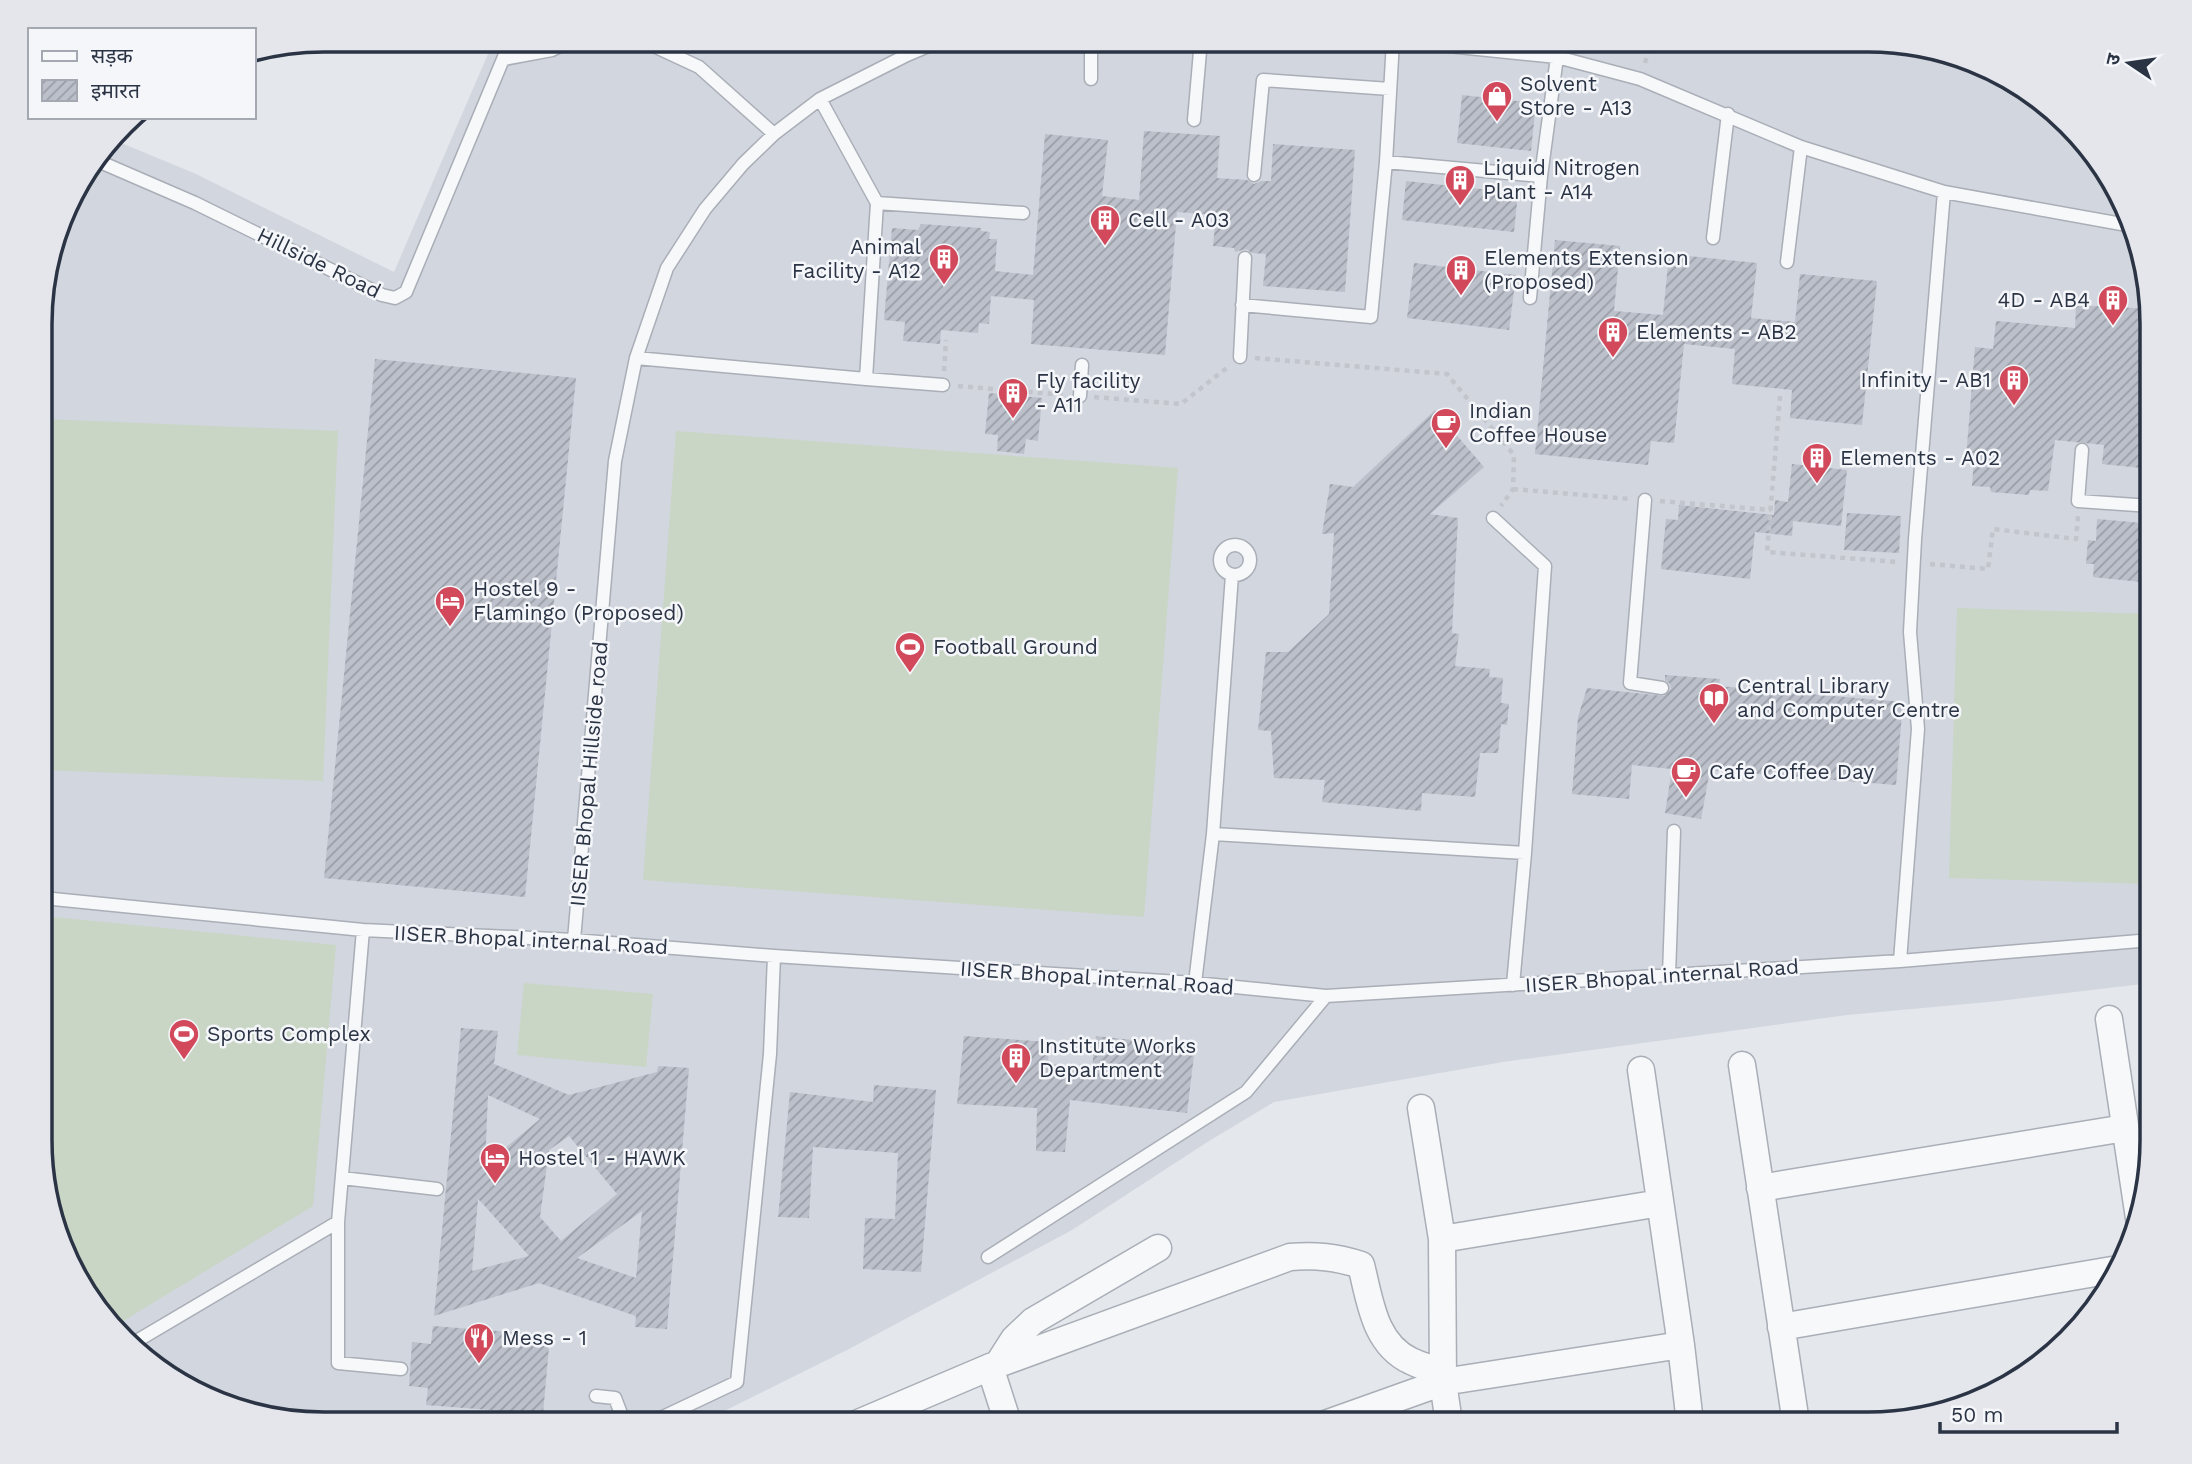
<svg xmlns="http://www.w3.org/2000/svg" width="2192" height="1464" viewBox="0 0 2192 1464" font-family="'Work Sans','Noto Sans Devanagari',sans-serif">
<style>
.built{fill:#d2d6de}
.grass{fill:#c9d6c5}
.building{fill:url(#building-hatch);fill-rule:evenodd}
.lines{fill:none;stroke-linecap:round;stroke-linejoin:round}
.service-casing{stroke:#a9aeb7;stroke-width:15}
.minor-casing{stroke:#a9aeb7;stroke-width:29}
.path{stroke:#c2c5cb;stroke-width:4.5;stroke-dasharray:5 5;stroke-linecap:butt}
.service{stroke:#f7f8fa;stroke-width:12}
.minor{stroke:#f7f8fa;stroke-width:26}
.labels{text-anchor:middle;stroke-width:5;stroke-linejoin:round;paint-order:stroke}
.poi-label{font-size:21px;fill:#2b3445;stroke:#f4f6f9;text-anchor:start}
.street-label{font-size:21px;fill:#2b3445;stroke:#f4f6f9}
.rim{fill:none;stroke:#2b3445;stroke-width:3.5}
</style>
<defs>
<pattern id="building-hatch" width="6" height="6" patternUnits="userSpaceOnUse" patternTransform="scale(1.75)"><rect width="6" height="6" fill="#bbc0ca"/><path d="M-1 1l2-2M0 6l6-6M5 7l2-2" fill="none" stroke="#989da6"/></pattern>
</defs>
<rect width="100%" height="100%" fill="#e4e7ec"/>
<path class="built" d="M494 40H1868L1959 55 2026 88 2114 183 2151 306V983L1999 1001 1847 1015 1503 1062 1274 1102 1209 1141 1072 1230 849 1349 698 1424H324L233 1409 166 1376 79 1282 43 1176V288L70 198 114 140 196 174 394 272Z"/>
<path class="grass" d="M43 419 338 431 323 781 43 770Z
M676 431 1178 468 1144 917 643 880Z
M1957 608 2151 614V884L1949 878Z
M43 916 336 945 313 1206 118 1324 79 1282 43 1176Z
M524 983 653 994 646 1067 517 1055Z"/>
<path class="building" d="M1462 95 1536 103 1531 151 1457 143Z
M1144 131 1220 136 1217 178 1247 180 1254 184 1261 181H1271L1273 144 1355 150 1345 292 1263 286 1266 254 1252 253 1246 249 1235 252 1234 248 1213 246 1216 215 1177 212 1165 355 1031 344 1034 300 991 296 989 324 979 323 978 333 941 330 940 344 903 341 905 322 884 320 892 228 918 230 921 224 981 228V231L990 232 989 239H997L995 271 1033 275 1045 134 1108 140 1102 196 1139 200Z
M1406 181 1518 193 1514 232 1402 220Z
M1555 240 1620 246 1614 311 1663 315 1669 254 1757 263 1751 318 1795 322 1800 274 1877 281 1862 425 1790 418 1792 390 1732 384 1735 349 1684 344 1674 443 1651 441 1648 465 1535 454Z
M1414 263 1516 275 1509 330 1407 318Z
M2076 305 2151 309V469L2102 464 2104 445 2055 440 2048 491 2030 490 2029 495 1991 492 1990 487 1972 486 1974 459 1966 458 1975 347 1993 349 1996 321 2075 328Z
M375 359 576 378 525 897 324 878Z
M989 393 1042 398 1038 441 1026 439 1024 454 997 451 998 435 985 434Z
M1435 410 1484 467 1430 514 1458 518 1452 633 1459 634 1455 666 1490 669 1489 677 1503 678 1501 703 1509 704 1507 725 1501 724 1498 753H1480L1475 797 1422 793 1421 811 1322 802 1325 780 1274 778 1271 731 1258 730 1266 652H1288L1329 614 1334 533 1322 534 1330 484 1353 487Z
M1792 464 1847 470 1841 526 1793 521 1792 536 1755 532 1750 579 1661 569 1666 519 1678 520 1679 505 1774 515 1775 500 1788 502Z
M1847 513 1901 516 1899 553 1844 550Z
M2097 519 2142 523 2145 528 2151 529V583L2093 577 2094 564H2086L2088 540 2096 541Z
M1665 675 1720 679 1719 686 1903 702 1896 785 1710 770 1701 819 1665 813 1672 769 1632 765 1629 799 1572 794 1578 717 1587 688 1664 696 1671 689 1670 684 1665 680Z
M461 1028 498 1031 494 1064 569 1095 657 1072 658 1066 689 1068 667 1329 635 1327 636 1316 539 1283 434 1316ZM488 1095 540 1119 485 1165ZM569 1136 617 1194 561 1241 540 1217 549 1150ZM478 1199 483 1204 529 1256 472 1271ZM642 1211 636 1278 577 1258Z
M964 1036 1049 1042 1048 1064 1092 1067 1096 1036 1195 1047 1187 1113 1070 1100 1065 1152 1036 1151 1037 1108 957 1104Z
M874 1085 936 1090 921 1272 863 1269 865 1218 895 1219 898 1153 813 1147 809 1218 778 1217 790 1092 873 1102Z
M433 1326 550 1335 543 1414 426 1405 428 1388 409 1386 412 1342 431 1344Z"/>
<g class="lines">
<g class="service-casing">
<path id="service" d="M641 40 699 67 774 134
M1390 40 1557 57 1640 79 1801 147 1944 192 2127 225
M504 59 552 50 572 40
M1091 79V40
M1194 120 1201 40
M98 161 195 203 382 295 395 298 406 292 511 40
M1386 162 1541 176
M1254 175 1263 80 1390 89
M877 203 1023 213
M1713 238 1728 114
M1787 262 1801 147
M1530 298 1541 176 1557 57
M1242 305 1371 317 1386 162 1393 41
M1240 357 1245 258
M636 358 866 379 877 203 820 99
M866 379 943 385
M1080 396 1082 365
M2082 450 2078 501 2151 506
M1645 500 1630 683 1662 688
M1493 518 1545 566 1525 853 1513 985
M2150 521 2151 508
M1220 560a15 15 0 1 1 30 0a15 15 0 1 1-30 0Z
M1213 834 1525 853
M43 898 363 930 574 940 774 956 1195 983 1326 996 1900 961 2151 940
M574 940 615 461 636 358 667 268 705 209 743 164 774 134 820 99 907 55 942 40
M1900 961 1918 729 1910 632 1915 539 1944 192
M1669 975 1674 831
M1195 983 1213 834 1232 575
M342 1178 437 1189
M338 1222V1363L401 1369
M988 1257 1246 1092 1326 996
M135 1342 338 1222 363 930
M596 1396 615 1398 625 1424
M648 1424 737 1382 770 1054 774 956"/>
</g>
<g class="minor-casing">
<path id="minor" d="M2109 1019 2139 1218
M1742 1065 1796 1423
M1641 1070 1681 1345 1690 1423
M1421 1108 1442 1239 1443 1382 1449 1423
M1760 1188 2125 1128
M1442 1239 1660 1203
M1781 1327 2118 1269
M998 1364 1014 1339 1033 1321 1158 1248
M990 1367 1008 1423
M1328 1423 1443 1382 1681 1345
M856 1424 990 1367 1290 1257C1316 1255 1336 1257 1361 1265 1370 1300 1374 1344 1411 1361 1421 1366 1432 1369 1443 1372"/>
</g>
<path class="path" d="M1645 63 1651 40
M1255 358 1447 374 1514 455 1513 489 1501 506
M944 371 946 340
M958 386 1065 395
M1780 396 1767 552 1897 562
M1094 397 1181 404 1229 366
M1513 489 1630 499
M1660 501 1771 510
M1930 564 1988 569 1993 529 2076 539 2078 516"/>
<use href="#service" class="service"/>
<use href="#minor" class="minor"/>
</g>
<defs>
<g id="shop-pin" transform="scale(1.575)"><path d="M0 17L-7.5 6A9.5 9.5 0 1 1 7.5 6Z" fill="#d1495b" stroke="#f4f6f9"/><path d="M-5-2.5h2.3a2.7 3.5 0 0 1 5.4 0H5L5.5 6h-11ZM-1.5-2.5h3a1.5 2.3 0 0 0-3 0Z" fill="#fff"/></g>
<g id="building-pin" transform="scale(1.575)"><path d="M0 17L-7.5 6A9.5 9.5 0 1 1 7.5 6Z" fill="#d1495b" stroke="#f4f6f9"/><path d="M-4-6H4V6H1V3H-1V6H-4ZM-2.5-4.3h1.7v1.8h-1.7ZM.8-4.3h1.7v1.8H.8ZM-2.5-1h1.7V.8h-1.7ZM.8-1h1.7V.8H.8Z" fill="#fff"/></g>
<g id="cafe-pin" transform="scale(1.575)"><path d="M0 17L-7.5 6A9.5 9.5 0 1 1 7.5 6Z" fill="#d1495b" stroke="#f4f6f9"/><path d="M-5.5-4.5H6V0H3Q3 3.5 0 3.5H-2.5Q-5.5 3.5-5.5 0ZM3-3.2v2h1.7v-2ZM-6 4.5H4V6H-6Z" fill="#fff"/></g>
<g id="hotel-pin" transform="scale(1.575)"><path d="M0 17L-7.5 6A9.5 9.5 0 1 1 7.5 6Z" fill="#d1495b" stroke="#f4f6f9"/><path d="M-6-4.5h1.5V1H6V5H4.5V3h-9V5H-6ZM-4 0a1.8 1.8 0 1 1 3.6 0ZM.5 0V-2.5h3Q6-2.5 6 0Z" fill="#fff"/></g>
<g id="stadium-pin" transform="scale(1.575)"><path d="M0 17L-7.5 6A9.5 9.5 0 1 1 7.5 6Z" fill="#d1495b" stroke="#f4f6f9"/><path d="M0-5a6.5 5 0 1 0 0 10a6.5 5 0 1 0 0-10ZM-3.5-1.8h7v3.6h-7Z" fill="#fff"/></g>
<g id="library-pin" transform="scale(1.575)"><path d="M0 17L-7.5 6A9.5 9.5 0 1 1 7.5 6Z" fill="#d1495b" stroke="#f4f6f9"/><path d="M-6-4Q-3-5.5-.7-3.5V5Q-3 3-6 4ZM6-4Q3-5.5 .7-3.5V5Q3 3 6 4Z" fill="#fff"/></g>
<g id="restaurant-pin" transform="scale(1.575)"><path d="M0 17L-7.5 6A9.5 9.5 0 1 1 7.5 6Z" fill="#d1495b" stroke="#f4f6f9"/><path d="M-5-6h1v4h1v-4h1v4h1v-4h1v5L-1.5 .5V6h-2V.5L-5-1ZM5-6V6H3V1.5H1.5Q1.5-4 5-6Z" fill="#fff"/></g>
</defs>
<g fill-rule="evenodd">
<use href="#shop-pin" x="1497" y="96"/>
<use href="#building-pin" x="1460" y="180"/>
<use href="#building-pin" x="1105" y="220"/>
<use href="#building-pin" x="944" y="259"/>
<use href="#building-pin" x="1461" y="270"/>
<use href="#building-pin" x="2113" y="300"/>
<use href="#building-pin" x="1613" y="332"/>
<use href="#building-pin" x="2014" y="380"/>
<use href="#building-pin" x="1013" y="393"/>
<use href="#cafe-pin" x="1446" y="423"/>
<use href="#building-pin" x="1817" y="458"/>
<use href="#hotel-pin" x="450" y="601"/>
<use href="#stadium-pin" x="910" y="647"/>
<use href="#library-pin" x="1714" y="698"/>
<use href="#cafe-pin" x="1686" y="772"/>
<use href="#stadium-pin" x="184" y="1034"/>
<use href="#building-pin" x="1016" y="1058"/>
<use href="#hotel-pin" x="495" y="1158"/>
<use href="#restaurant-pin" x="479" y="1338"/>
</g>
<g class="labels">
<g class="poi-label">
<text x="1520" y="91">Solvent<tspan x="1520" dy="24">Store - A13</tspan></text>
<text x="1483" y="175">Liquid Nitrogen<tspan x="1483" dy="24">Plant - A14</tspan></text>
<text x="1128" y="227">Cell - A03</text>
<text x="921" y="254" text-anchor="end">Animal<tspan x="921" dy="24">Facility - A12</tspan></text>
<text x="1484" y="265">Elements Extension<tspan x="1484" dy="24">(Proposed)</tspan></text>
<text x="2090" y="307" text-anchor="end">4D - AB4</text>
<text x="1636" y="339">Elements - AB2</text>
<text x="1991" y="387" text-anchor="end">Infinity - AB1</text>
<text x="1036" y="388">Fly facility<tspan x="1036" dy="24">- A11</tspan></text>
<text x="1469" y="418">Indian<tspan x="1469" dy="24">Coffee House</tspan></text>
<text x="1840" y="465">Elements - A02</text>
<text x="473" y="596">Hostel 9 -<tspan x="473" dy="24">Flamingo (Proposed)</tspan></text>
<text x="933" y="654">Football Ground</text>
<text x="1737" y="693">Central Library<tspan x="1737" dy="24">and Computer Centre</tspan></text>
<text x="1709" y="779">Cafe Coffee Day</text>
<text x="207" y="1041">Sports Complex</text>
<text x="1039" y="1053">Institute Works<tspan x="1039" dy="24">Department</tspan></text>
<text x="518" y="1165">Hostel 1 - HAWK</text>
<text x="502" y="1345">Mess - 1</text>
</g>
<g class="street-label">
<text transform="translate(319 263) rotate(26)" y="7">Hillside Road</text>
<text transform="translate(589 774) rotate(-85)" y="7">IISER Bhopal Hillside road</text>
<text transform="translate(531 940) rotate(3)" y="7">IISER Bhopal internal Road</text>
<text transform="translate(1662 976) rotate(-4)" y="7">IISER Bhopal internal Road</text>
<text transform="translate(1097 978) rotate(4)" y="7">IISER Bhopal internal Road</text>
</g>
</g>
<path d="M0 0H2192V1464H0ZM324 52H1868A272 272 0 0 1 2140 324V1140A272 272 0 0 1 1868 1412H324A272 272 0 0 1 52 1140V324A272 272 0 0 1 324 52Z" fill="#e4e6eb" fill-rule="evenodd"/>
<path class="rim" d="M324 52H1868A272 272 0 0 1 2140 324V1140A272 272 0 0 1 1868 1412H324A272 272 0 0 1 52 1140V324A272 272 0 0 1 324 52Z"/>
<rect x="28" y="28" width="228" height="91" fill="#f4f6f9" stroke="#a4a8b1" stroke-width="2"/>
<rect x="42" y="51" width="35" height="10" fill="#f7f8fa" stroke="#a4a8b1" stroke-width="2"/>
<text x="91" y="63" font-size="21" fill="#2b3445">सड़क</text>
<rect x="42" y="80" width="35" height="21" fill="url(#building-hatch)" stroke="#a4a8b1" stroke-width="2"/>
<text x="91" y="98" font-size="21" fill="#2b3445">इमारत</text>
<g transform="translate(2129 63) rotate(283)" stroke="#f4f6f9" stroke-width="5" paint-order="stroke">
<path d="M0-5L12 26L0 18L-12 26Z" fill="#2b3445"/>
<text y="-10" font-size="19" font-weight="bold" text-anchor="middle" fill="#2b3445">उ</text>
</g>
<path d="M1940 1422v10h177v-10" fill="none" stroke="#2b3445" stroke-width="3.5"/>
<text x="1951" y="1422" font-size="21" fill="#2b3445" stroke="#f4f6f9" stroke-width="5" paint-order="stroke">50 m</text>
</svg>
